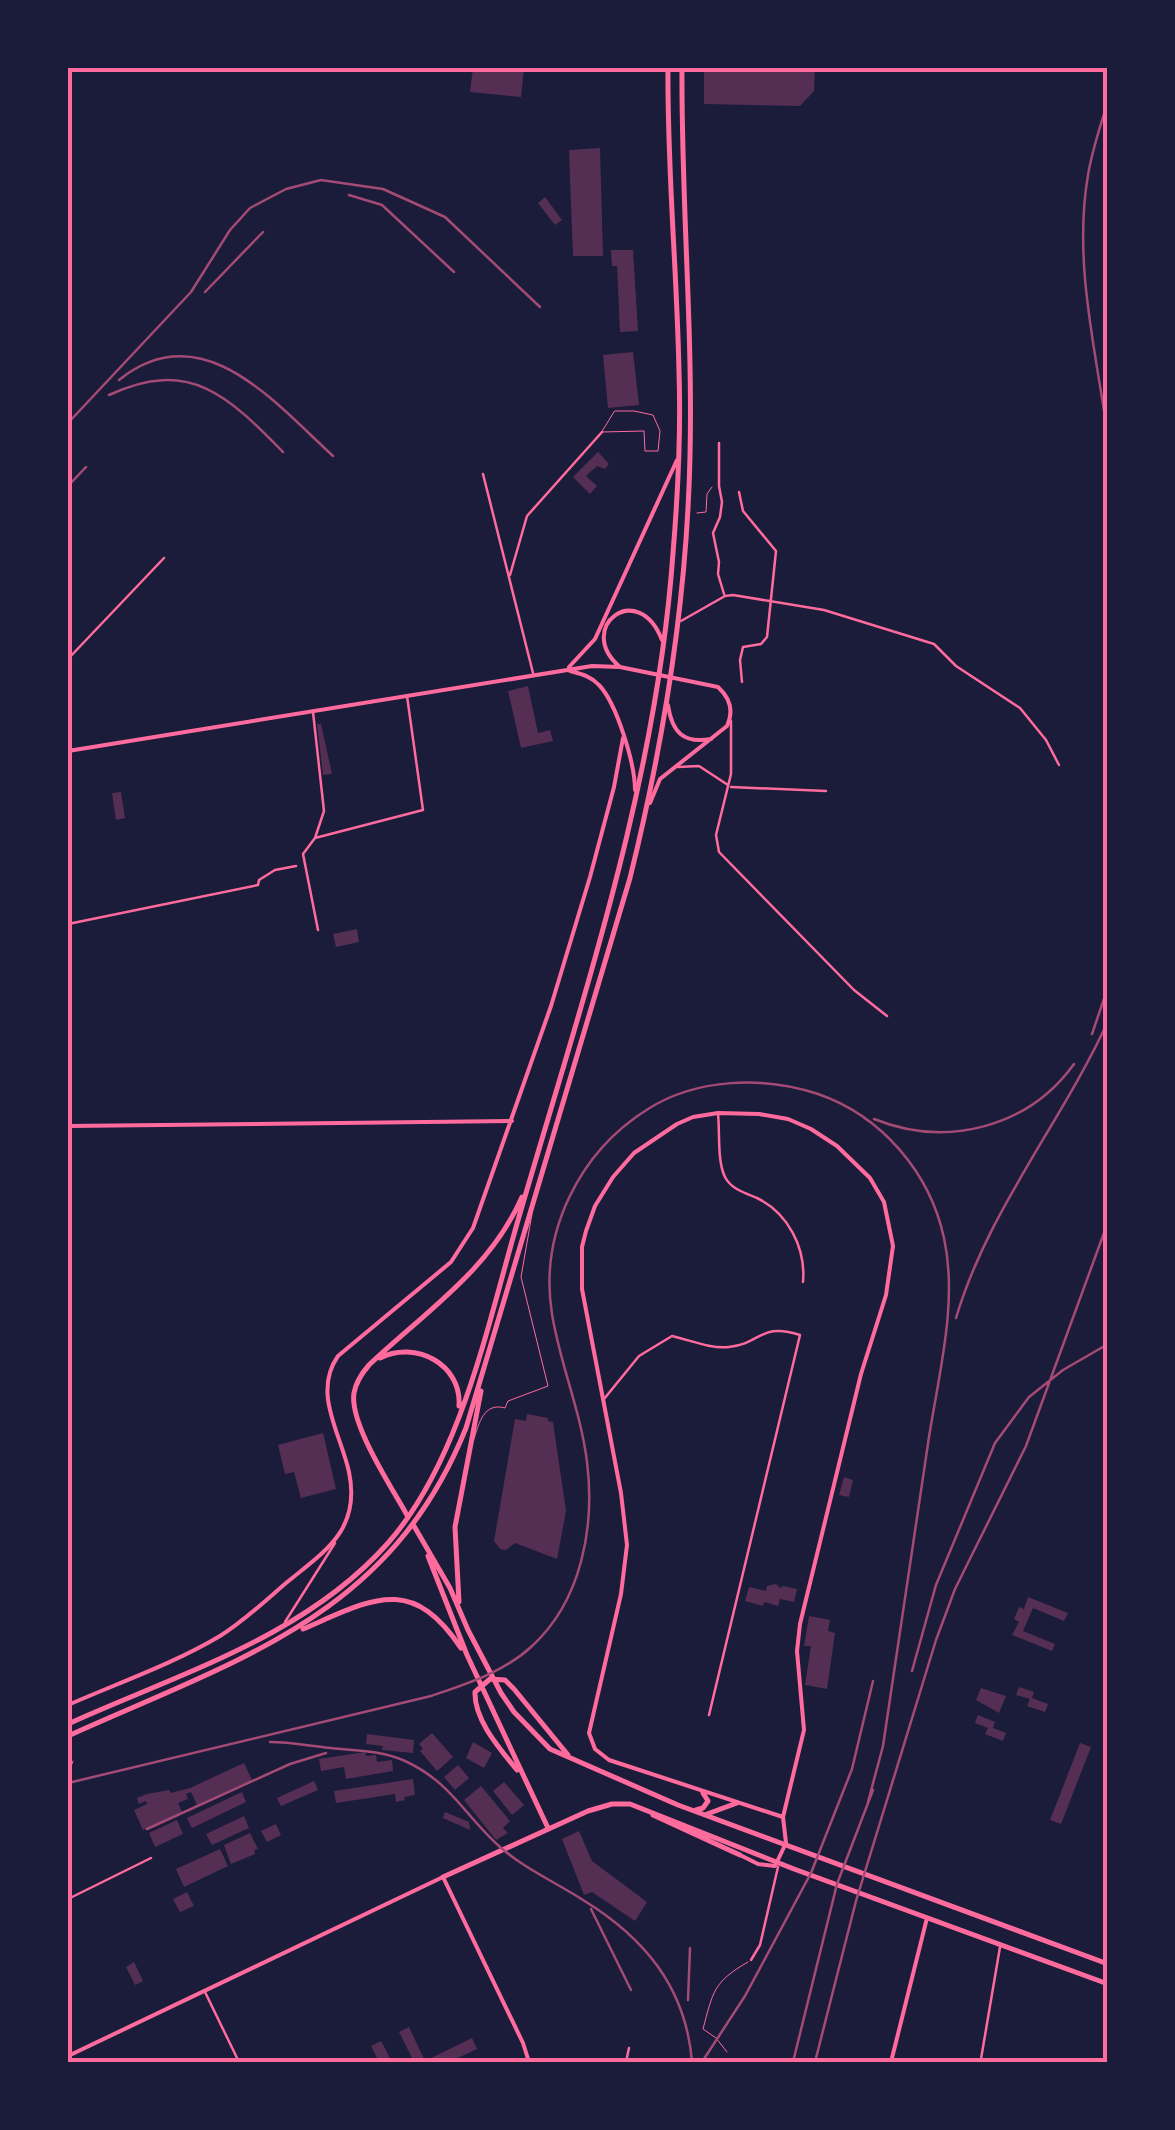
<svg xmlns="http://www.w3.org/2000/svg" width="1175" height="2130" viewBox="0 0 1175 2130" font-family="Raleway,sans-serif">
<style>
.building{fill:#542f53}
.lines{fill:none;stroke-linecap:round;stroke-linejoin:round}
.path{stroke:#ff6b9d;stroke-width:1}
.service{stroke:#ff6b9d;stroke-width:1}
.minor{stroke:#ff6b9d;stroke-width:2.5}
.tertiary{stroke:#ff6b9d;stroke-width:4}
.secondary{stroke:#ff6b9d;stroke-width:4}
.primary{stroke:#ff6b9d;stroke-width:5}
.rail{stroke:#a44b75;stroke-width:2.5}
.neatline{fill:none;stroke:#ff6b9d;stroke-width:4}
</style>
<rect width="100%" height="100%" fill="#1b1b3a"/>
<path class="building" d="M473 68H524L521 97 470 92Z
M704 68H815L814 91 800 106 704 104Z
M600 148 603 256H573L569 150Z
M545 197 562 220 555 225 538 203Z
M611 250H633L638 331 620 332 617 266H612Z
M633 352 639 405 608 408 603 355Z
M598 452 609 464 605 469 597 466 586 476 597 486 590 494 573 477Z
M528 686 538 733 550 730 553 741 521 748 508 691Z
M317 724H321L332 774 323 775Z
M121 792 125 818 116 820 112 793Z
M357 929 359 942 336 947 333 934Z
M527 1414 548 1418V1421L553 1422 566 1511 557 1559 515 1543 506 1550 500 1549 494 1541 515 1419 526 1421Z
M323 1433 336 1489 301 1498 294 1472 285 1474 278 1445Z
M844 1477 853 1480 849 1497 839 1495Z
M776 1584 780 1588 783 1586 797 1589 794 1602 780 1599 778 1606 764 1602 763 1606 745 1601 749 1587 766 1591 767 1586Z
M1028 1597 1068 1613 1064 1621 1033 1608 1023 1631 1055 1644 1052 1651 1012 1635 1019 1622 1014 1619 1019 1607 1024 1609Z
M809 1616 830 1620 828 1631 835 1633 827 1689 805 1685 811 1646H804Z
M1019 1687 1034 1692 1032 1698 1048 1704 1045 1712 1027 1706 1030 1699 1016 1695Z
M981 1688 1006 1696 999 1713 976 1700Z
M978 1715 995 1722 993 1728 1006 1733 1003 1741 985 1734 988 1728 975 1723Z
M432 1733 453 1757 437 1771 420 1751 423 1749 419 1744Z
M367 1734 414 1740 413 1753 382 1750 383 1746 366 1744Z
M473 1742 492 1753 484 1768 466 1758Z
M1080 1743 1091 1747 1061 1824 1050 1820Z
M365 1752 366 1756 376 1755 377 1762 392 1760 393 1771 346 1779 344 1767 321 1771 319 1759Z
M244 1763 252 1780 197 1805 191 1792 186 1794 188 1799 178 1803 182 1812 143 1830 134 1810 147 1804 146 1801 139 1804 137 1798 147 1794 169 1790 171 1793 190 1788Z
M458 1765 469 1778 455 1790 444 1777Z
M413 1779 415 1795 404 1797 405 1800 396 1802 395 1794 336 1803 334 1791Z
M314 1781 318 1790 281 1806 277 1798Z
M504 1782 524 1805 512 1815 493 1791Z
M481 1786 510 1821 503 1828 508 1833 496 1840 464 1800Z
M242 1792 246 1802 192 1828 187 1818Z
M445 1812 469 1822 470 1830 443 1818Z
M244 1816 249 1828 212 1845 206 1834Z
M177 1820 183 1834 155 1847 149 1833Z
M276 1824 281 1835 267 1842 261 1831Z
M579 1831 592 1861 647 1902 635 1921 592 1892 584 1895 562 1839Z
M250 1833 258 1849 254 1850 255 1854 231 1864 224 1845Z
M220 1849 228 1866 184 1887 176 1869Z
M187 1892 194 1906 180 1912 173 1899Z
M134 1962 143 1981 135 1985 126 1967Z
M409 2027 425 2061 472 2038 477 2049 449 2062H414L399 2032Z
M381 2041 387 2052 391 2062H379L371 2046Z"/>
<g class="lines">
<path class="path" d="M697 513 706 512 707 494 712 487
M68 1775 73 1761"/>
<path class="service" d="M615 411H634L653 415 660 431 658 451H645L644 431 602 432Z
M474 1439C479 1423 484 1402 505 1408L508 1401 548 1386 521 1277 532 1214
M727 2052 716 2038 703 2029C713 1992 713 1982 748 1962"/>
<path class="minor" d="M719 443V486L722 502 720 517 713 533 719 562 718 574 724 594
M483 474 533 673
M739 492 743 511 776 551 767 637 761 644 743 647 740 660 742 682
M510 575 527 516 602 432
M681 621 725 596 733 595 824 610 934 644 956 666 1020 708 1046 740 1059 765
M68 659 164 558
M313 712 324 811 315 838 303 854 318 930
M731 721V774L716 835 719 852 854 990 887 1016
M678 767 699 766 728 785
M731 787 826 791
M315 838 423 810 407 696
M68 924 258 885 259 880 275 870 296 866
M718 1114C720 1132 717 1161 725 1177 731 1189 745 1193 757 1198 788 1213 806 1248 803 1282
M604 1399 639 1356 672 1336C690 1340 710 1349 729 1347 761 1344 760 1322 800 1335L709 1715
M285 1622 335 1543
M68 1899 151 1858
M751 1960 760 1945 778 1867
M205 1992 239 2062
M981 2059 1000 1947
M626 2062 629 2048"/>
<path class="tertiary" d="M68 1126 512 1121
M68 1705C118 1683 173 1664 220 1636 244 1621 265 1601 286 1583 325 1551 361 1530 349 1472 341 1434 312 1393 338 1356L451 1262 473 1228 551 1006 590 877 614 787 623 738
M742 1856 758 1864 775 1866 786 1843 783 1817 804 1730 797 1651 800 1624 861 1374 886 1295 893 1246 884 1202 870 1178 837 1146 811 1129 788 1119 759 1114 718 1113 693 1117 677 1124 634 1153 613 1177 595 1206 586 1231 582 1247V1289L621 1493 627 1545 621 1594 589 1733 595 1749 609 1760 783 1817
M443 1877 523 2043 529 2062
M891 2062 927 1918"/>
<path class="secondary" d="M569 667 595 639 677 460
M620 667C574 628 638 578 662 640
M570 671C581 674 591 676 599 685 617 704 635 764 635 790
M668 705C672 732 683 744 711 739
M68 751 592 666 620 667 718 687C730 698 734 711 727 726L660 779 650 803
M68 2056 443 1877"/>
<path class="primary" d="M380 1358C415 1340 462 1364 459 1406
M408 1517C393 1489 349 1424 354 1393 356 1382 362 1373 369 1365 425 1312 490 1270 522 1197
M414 1526 450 1588 468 1630 501 1693 514 1712 550 1749 678 1805 1108 1964
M428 1556 467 1655 548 1828
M459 1602 455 1527 481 1391
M303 1629C371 1600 411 1573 461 1648
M68 1724C178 1674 305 1637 388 1543 463 1458 489 1317 521 1210 584 994 657 779 673 553 678 493 681 432 679 372 677 270 667 169 668 68
M68 1736C238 1659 390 1617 466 1428L630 878C664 741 687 598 690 456 693 327 681 197 682 68
M517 1770C500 1749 474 1720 475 1692L490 1679 505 1680 514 1689 568 1755
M696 1810 703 1808 708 1801 703 1793
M707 1814 737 1803
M653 1815 740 1855
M443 1877 588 1811 612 1804H630L794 1869 1108 1984"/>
<path class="rail" d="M1108 100C1101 125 1092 150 1088 175 1073 262 1096 351 1108 437
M349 195 382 205 454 272
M205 292 263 232
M119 380C202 313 275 403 333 456
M109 395C190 357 229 397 283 452
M68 423 191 292 230 230 250 208 286 189 321 180 383 189 445 217 540 307
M68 486 86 467
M1092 1034 1108 987
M874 1119C946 1148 1028 1128 1074 1064
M956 1318C988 1210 1062 1122 1108 1021
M912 1671 936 1585 995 1443 1029 1397 1063 1370 1108 1344
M270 1742C291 1742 310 1746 331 1748 357 1751 380 1750 405 1761 451 1782 465 1816 500 1847 525 1869 555 1882 583 1900 645 1938 686 1988 692 2062
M68 1783 431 1696C466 1684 504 1672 531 1647 582 1601 595 1526 587 1462 581 1412 560 1364 552 1314 539 1233 579 1152 648 1109 697 1078 763 1076 818 1094 882 1116 930 1173 944 1238 958 1302 939 1373 929 1437 914 1540 899 1643 883 1746L868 1802
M147 1829 290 1764 326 1753
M591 1909 631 1990
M688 2000 690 1948
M702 2062 745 1996 811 1873 852 1769 873 1681
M793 2062 837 1884 873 1790
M815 2062 856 1901 936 1640 955 1589 1026 1446 1108 1222"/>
</g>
<rect width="1175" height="2130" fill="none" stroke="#1b1b3a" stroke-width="140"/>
<rect x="70" y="70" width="1035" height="1990" class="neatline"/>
</svg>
